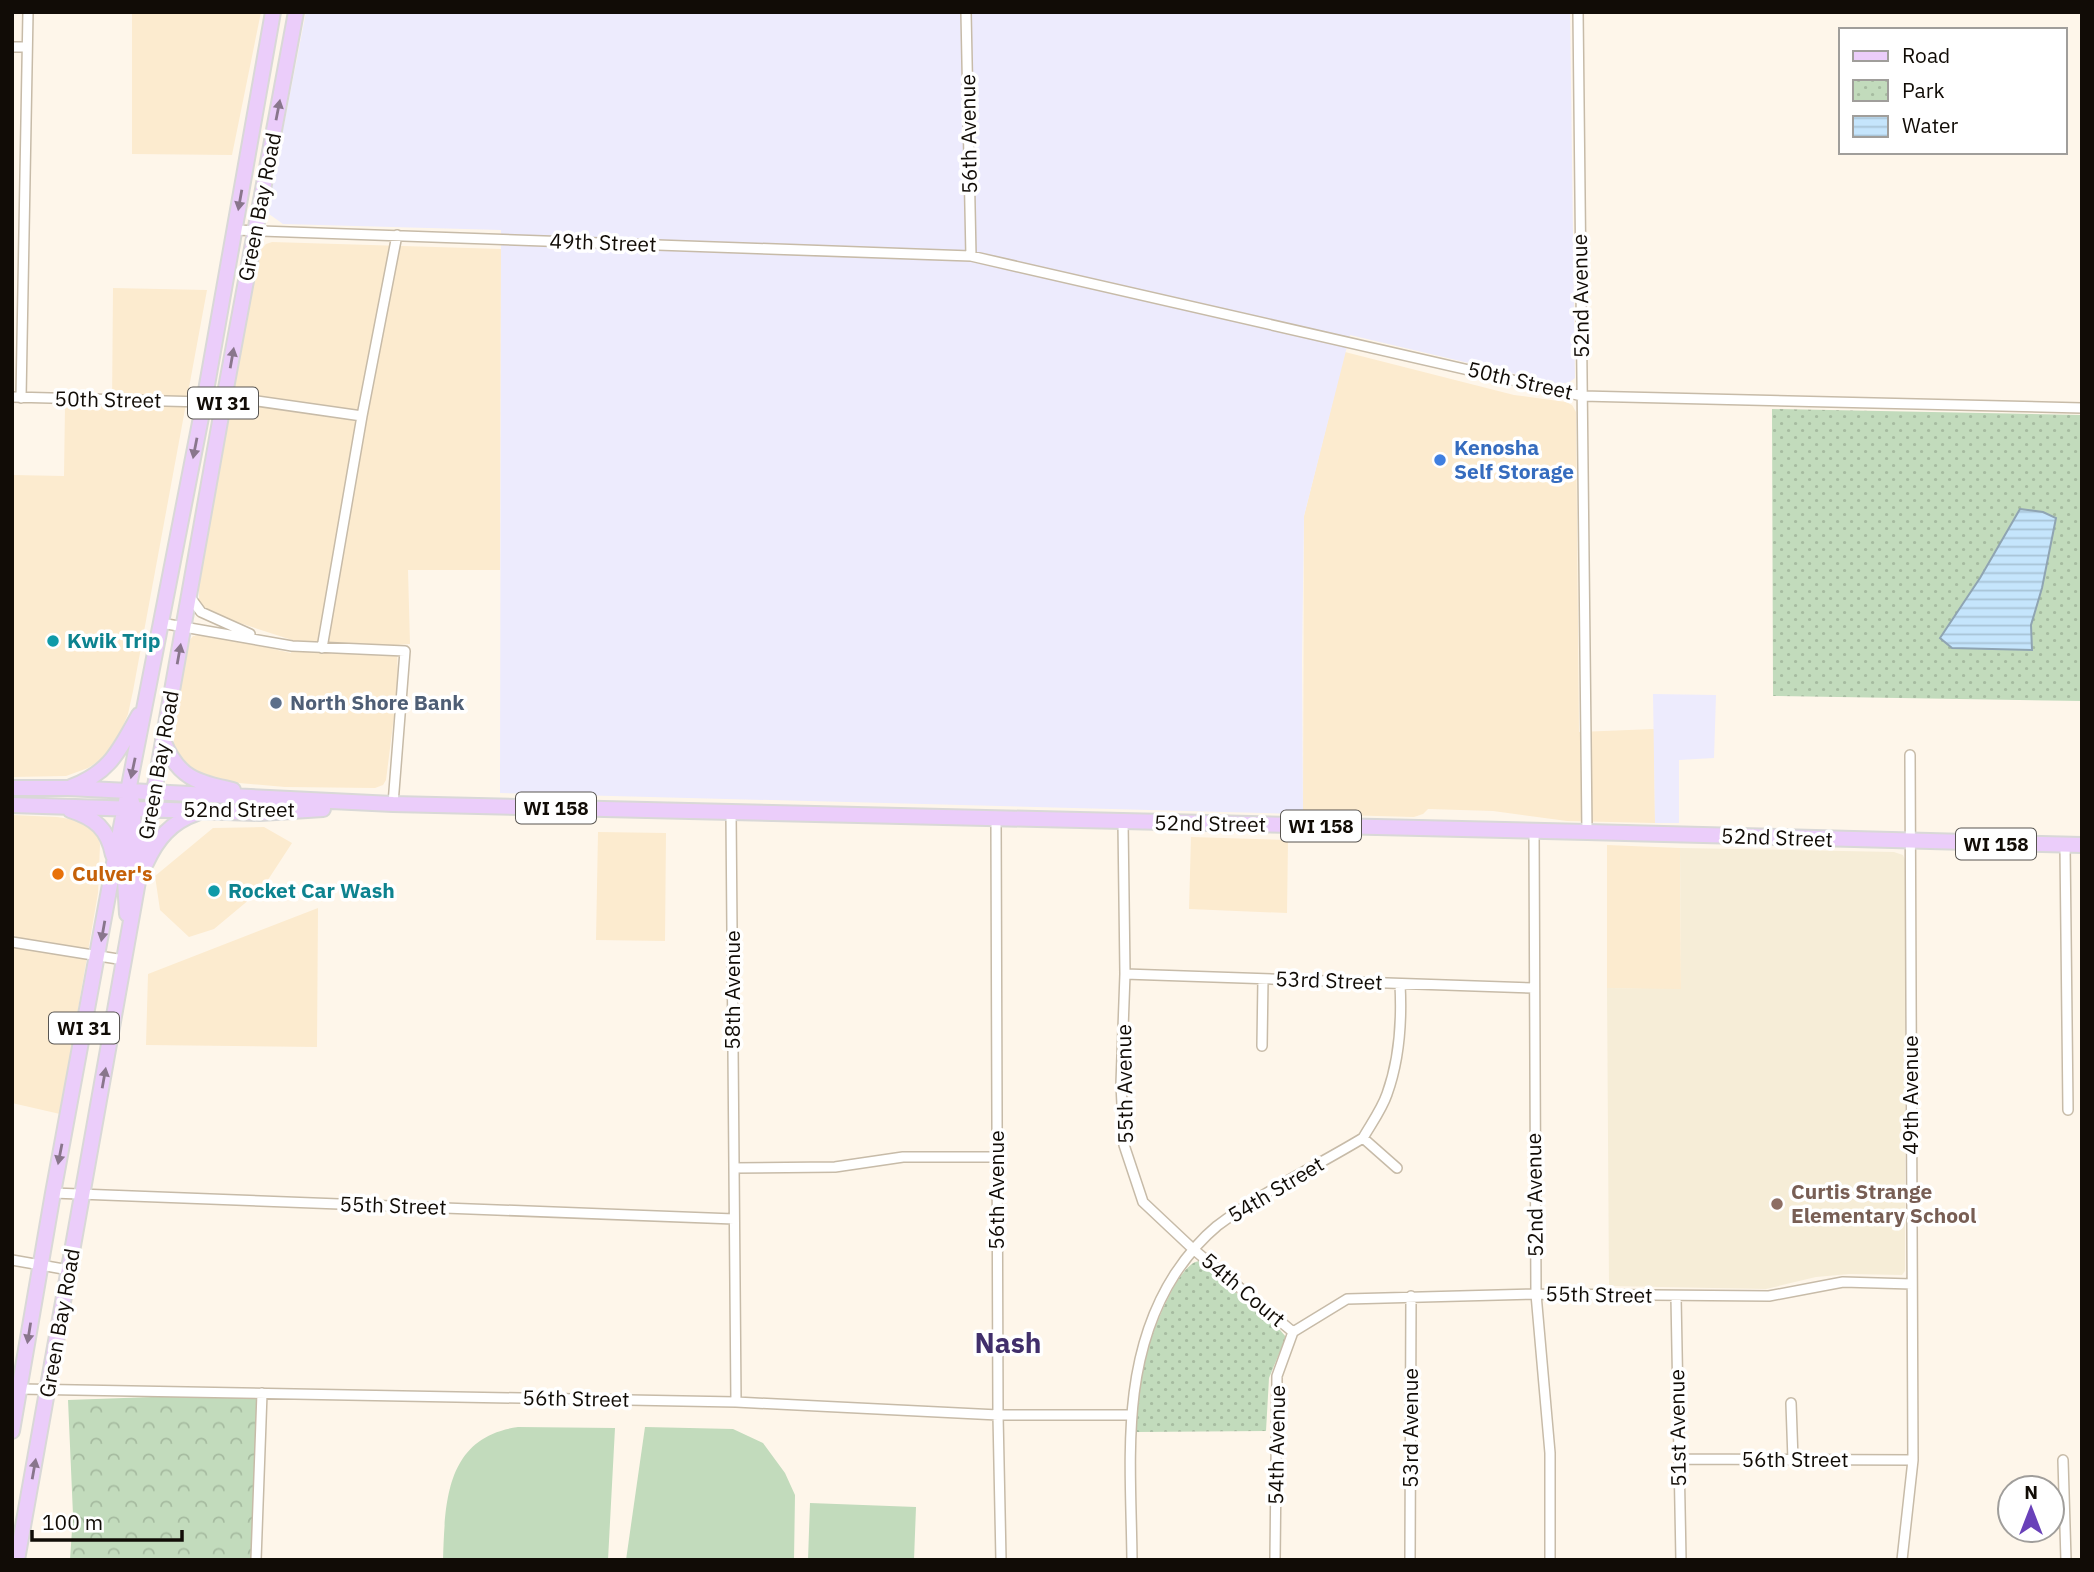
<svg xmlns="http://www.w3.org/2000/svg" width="2094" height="1572" viewBox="0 0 2094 1572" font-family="'IBM Plex Sans',sans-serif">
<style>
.built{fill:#fcebcf}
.industrial{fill:#edebfd}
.education{fill:#f6edd7}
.grass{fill:#c2dbbc}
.forest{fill:url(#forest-crowns)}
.park{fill:url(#park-dots)}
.water{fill:url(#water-rules);stroke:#8fa4b2;stroke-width:2}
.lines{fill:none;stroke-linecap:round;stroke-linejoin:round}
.street-casing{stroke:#c7bba8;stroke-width:12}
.primary-casing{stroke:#d9d8d7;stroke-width:18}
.street{stroke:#fff;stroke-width:9}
.primary{stroke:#ebcdfa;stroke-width:14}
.oneway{fill:#89768c}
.shop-dot{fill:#3f7fe0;stroke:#fff;stroke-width:2.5}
.culture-dot{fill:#0f9aa8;stroke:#fff;stroke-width:2.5}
.service-dot{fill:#5c6f8a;stroke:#fff;stroke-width:2.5}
.food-dot{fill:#e8710a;stroke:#fff;stroke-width:2.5}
.education-dot{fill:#8d6e63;stroke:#fff;stroke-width:2.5}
.labels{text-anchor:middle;stroke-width:7;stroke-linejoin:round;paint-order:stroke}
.shield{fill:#fff;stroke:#585551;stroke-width:2}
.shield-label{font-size:19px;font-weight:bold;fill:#110c06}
.street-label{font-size:21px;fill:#110c06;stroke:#fff}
.shop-label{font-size:21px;font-weight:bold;fill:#366cbe;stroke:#fff;text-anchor:start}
.culture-label{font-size:21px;font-weight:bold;fill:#0d838f;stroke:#fff;text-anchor:start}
.service-label{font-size:21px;font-weight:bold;fill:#4e5e75;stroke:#fff;text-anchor:start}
.food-label{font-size:21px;font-weight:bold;fill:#c56008;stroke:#fff;text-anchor:start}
.education-label{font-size:21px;font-weight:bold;fill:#785e54;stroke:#fff;text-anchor:start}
.district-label{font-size:28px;font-weight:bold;fill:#412f6b;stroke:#fff}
</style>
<defs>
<pattern id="forest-crowns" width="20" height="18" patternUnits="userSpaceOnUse" patternTransform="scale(1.75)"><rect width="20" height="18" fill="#c2dbbc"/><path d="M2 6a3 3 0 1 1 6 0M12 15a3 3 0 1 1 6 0" fill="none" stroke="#a6bba0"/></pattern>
<pattern id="park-dots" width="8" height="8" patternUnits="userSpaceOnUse" patternTransform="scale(1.75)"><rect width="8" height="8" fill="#c2dbbc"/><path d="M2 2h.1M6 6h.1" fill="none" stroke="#a6bba0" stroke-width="1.8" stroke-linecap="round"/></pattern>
<pattern id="water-rules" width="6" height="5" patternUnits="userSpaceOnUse" patternTransform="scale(1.75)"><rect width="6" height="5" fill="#c5e5fc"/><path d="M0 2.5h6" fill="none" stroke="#a8c3d6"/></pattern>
</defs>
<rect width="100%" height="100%" fill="#fef6ea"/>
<path class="built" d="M132 12H261L232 155 132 154Z
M272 242 501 249 500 570H408L410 644 397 645 398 685 386 780 383 785 375 788 285 787 216 781 194 775 174 753V721L179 686 186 645 193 636 207 634 291 653 292 640 212 614 199 602V578L259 252 266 244Z
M113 288 207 290 133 691 128 714 117 741 100 760 88 768 66 776 12 777V475L64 476 65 405 112 406Z
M1345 352 1514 395 1566 402 1572 405 1576 412 1579 732 1654 729 1655 823 1567 821 1493 811 1428 809 1423 814 1414 817 1303 814 1304 516Z
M12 815 57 817 83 821 91 826 99 836 100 845 98 893 60 1114 12 1103V961L16 936 12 935Z
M264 827 292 843 262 889 214 929 189 937 160 910 155 876 213 828Z
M598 832 666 833 665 941 596 940Z
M1191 837 1288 840 1287 913 1189 909Z
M1607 845 1680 848 1681 990 1607 988Z
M318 908 317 1047 146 1045 148 974Z"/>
<path class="industrial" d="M306 12H1570L1575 378 1568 383H1554L1350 335 1304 516 1302 660 1303 814 500 793 501 230 283 224 269 214 268 207Z
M1653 694 1716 695 1714 758 1679 760V823H1655Z"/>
<path class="education" d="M1680 848 1894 852 1903 855 1905 860V1271L1902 1275 1849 1274 1816 1277 1766 1289 1609 1286 1607 988 1681 989Z"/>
<path class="grass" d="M518 1427 615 1428 608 1560H443C445 1501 446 1437 518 1427Z
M645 1427 733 1429 763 1443 785 1473 795 1495 794 1560H626Z
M810 1503 916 1507 914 1560H808Z"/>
<path class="forest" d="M262 1393 256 1560H70L73 1515 68 1400Z"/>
<path class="park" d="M1772 409 2082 415V701L1773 696Z
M1199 1261 1280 1330 1286 1337 1269 1378 1266 1431 1137 1432C1137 1416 1137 1399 1139 1383 1142 1358 1174 1264 1199 1261Z"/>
<path class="water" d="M2020 509 2043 512 2056 518 2042 588 2031 625 2032 650 1952 648 1940 638 1980 578Z"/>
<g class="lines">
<g class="street-casing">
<path id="street" d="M966 12 971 256
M1578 12 1587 832
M12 47H27
M234 230 971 256 1582 396 2082 408
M12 397 204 402 243 399 362 416
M21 398 28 12
M190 597 201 612 250 634
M161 623 292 646 405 651 393 804
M322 648 362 416 397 235
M731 812 736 1402
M996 820 998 1415 1001 1560
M1123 822 1125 974 1121 1084 1124 1145 1143 1202 1193 1249 1293 1332
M1534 830 1536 1294 1550 1453V1560
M2065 845 2068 1110
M12 942 124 960
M1125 974 1533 988
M1262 1046 1263 979
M1363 1138C1371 1124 1382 1109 1387 1094 1400 1058 1402 1021 1400 984
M1363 1138 1397 1168
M734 1168 835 1167 903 1157H997
M53 1193 734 1219
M12 1260 69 1270
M1676 1297 1681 1560
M1293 1332 1347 1299 1536 1294 1769 1296 1843 1282 1912 1284
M20 1389 736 1402 998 1415H1131
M1791 1403 1793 1460
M1678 1459 1913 1460
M2063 1460 2066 1560
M256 1560 262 1393
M1132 1560C1131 1462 1119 1361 1175 1274 1187 1256 1200 1240 1217 1226 1262 1192 1315 1167 1363 1138
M1275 1560 1277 1376 1293 1332
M1410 1560 1411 1296
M1902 1560 1913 1460 1910 755"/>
</g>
<g class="primary-casing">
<path id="primary" d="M163 740C177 777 197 783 233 790
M71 787C111 772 119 750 139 715
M12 788H68L393 804 1587 832 2082 845
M12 805 260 813 323 809
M70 810C95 818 108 829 113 855
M146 863C157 839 171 822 197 813
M127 914 125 880 134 826 132 802
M12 1431 53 1193 114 863 204 402 273 12
M17 1560 224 399 296 12"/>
</g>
<use href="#street" class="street"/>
<use href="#primary" class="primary"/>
</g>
<defs><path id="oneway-solid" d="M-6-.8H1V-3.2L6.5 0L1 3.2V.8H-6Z" transform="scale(1.75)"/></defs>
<g class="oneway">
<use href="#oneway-solid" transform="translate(278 110) rotate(-79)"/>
<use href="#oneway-solid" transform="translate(240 200) rotate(100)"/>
<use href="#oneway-solid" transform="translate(232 358) rotate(-80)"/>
<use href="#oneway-solid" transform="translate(195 448) rotate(101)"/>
<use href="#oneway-solid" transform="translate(179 654) rotate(-80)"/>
<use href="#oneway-solid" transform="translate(133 768) rotate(102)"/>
<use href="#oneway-solid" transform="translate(103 931) rotate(100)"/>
<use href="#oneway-solid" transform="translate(104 1078) rotate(-80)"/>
<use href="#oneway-solid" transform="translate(60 1154) rotate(101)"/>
<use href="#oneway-solid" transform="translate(29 1333) rotate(99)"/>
<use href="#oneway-solid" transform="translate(34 1469) rotate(-80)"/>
</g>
<circle class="shop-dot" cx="1440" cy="460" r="7"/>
<g class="culture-dot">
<circle cx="53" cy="641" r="7"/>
<circle cx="214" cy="891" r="7"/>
</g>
<circle class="service-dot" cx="276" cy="703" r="7"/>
<circle class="food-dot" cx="58" cy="874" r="7"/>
<circle class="education-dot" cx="1777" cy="1204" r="7"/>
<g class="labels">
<g class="shield">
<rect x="188" y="387.5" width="70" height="31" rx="5"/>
<rect x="516" y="792.5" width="80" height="31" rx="5"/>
<rect x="1281" y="810.5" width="80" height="31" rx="5"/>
<rect x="1956" y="828.5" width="80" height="31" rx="5"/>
<rect x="49" y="1012.5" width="70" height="31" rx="5"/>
</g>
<g class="shield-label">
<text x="223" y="410">WI 31</text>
<text x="556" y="815">WI 158</text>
<text x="1321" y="833">WI 158</text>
<text x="1996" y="851">WI 158</text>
<text x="84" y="1035">WI 31</text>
</g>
<g class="street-label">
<text transform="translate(969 134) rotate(-91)" y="7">56th Avenue</text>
<text transform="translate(260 207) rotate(-79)" y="7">Green Bay Road</text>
<text transform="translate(603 243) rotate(2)" y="7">49th Street</text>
<text transform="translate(1581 296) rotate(-91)" y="7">52nd Avenue</text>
<text transform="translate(1520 381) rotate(13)" y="7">50th Street</text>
<text transform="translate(108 400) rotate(1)" y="7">50th Street</text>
<text transform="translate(159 765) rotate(-80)" y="7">Green Bay Road</text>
<text x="239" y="817">52nd Street</text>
<text transform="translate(1210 824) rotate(1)" y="7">52nd Street</text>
<text transform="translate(1777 838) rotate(2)" y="7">52nd Street</text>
<text transform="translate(1329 981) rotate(2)" y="7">53rd Street</text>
<text transform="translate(733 990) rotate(-90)" y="7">58th Avenue</text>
<text transform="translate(1125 1084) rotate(-91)" y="7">55th Avenue</text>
<text transform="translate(1911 1095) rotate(-90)" y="7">49th Avenue</text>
<text transform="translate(997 1190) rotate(-90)" y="7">56th Avenue</text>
<text transform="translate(1276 1190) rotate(-31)" y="7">54th Street</text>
<text transform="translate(1535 1195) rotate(-91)" y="7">52nd Avenue</text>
<text transform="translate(393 1206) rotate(2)" y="7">55th Street</text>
<text transform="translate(1243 1290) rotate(40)" y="7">54th Court</text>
<text transform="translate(1599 1295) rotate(1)" y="7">55th Street</text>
<text transform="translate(60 1323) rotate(-80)" y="7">Green Bay Road</text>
<text transform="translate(576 1399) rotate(1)" y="7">56th Street</text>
<text transform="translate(1411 1428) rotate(-90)" y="7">53rd Avenue</text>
<text transform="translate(1678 1428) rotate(-91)" y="7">51st Avenue</text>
<text transform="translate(1277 1445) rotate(-89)" y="7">54th Avenue</text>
<text x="1795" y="1467">56th Street</text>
</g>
<g class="shop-label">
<text x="1454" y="455">Kenosha<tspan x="1454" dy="24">Self Storage</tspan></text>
</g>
<g class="culture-label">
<text x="67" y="648">Kwik Trip</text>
<text x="228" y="898">Rocket Car Wash</text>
</g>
<g class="service-label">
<text x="290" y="710">North Shore Bank</text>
</g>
<g class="food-label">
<text x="72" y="881">Culver's</text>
</g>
<g class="education-label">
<text x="1791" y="1199">Curtis Strange<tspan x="1791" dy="24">Elementary School</tspan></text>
</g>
<g class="district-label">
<text x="1008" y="1353">Nash</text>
</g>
</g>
<rect width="2094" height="1572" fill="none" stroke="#110c06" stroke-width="28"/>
<rect x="1839" y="28" width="228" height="126" fill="#ffffff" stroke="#a09e9b" stroke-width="2"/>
<rect x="1853" y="51" width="35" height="10" fill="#ebcdfa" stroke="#a09e9b" stroke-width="2"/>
<text x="1902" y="63" font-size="21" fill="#110c06">Road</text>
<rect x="1853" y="80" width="35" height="21" fill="url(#park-dots)" stroke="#a09e9b" stroke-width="2"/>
<text x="1902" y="98" font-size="21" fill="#110c06">Park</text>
<rect x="1853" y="116" width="35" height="21" fill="url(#water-rules)" stroke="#a09e9b" stroke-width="2"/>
<text x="1902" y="133" font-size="21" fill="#110c06">Water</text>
<g transform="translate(2031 1509)"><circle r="33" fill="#ffffff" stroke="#a09e9b" stroke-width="2"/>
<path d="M0-5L12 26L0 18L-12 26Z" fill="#6941b9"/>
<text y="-10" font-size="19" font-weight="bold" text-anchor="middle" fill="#110c06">N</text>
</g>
<path d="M32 1530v10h150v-10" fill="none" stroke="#110c06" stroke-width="3.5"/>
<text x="42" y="1530" font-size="21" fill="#110c06" stroke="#ffffff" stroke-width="5" paint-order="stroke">100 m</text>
</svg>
